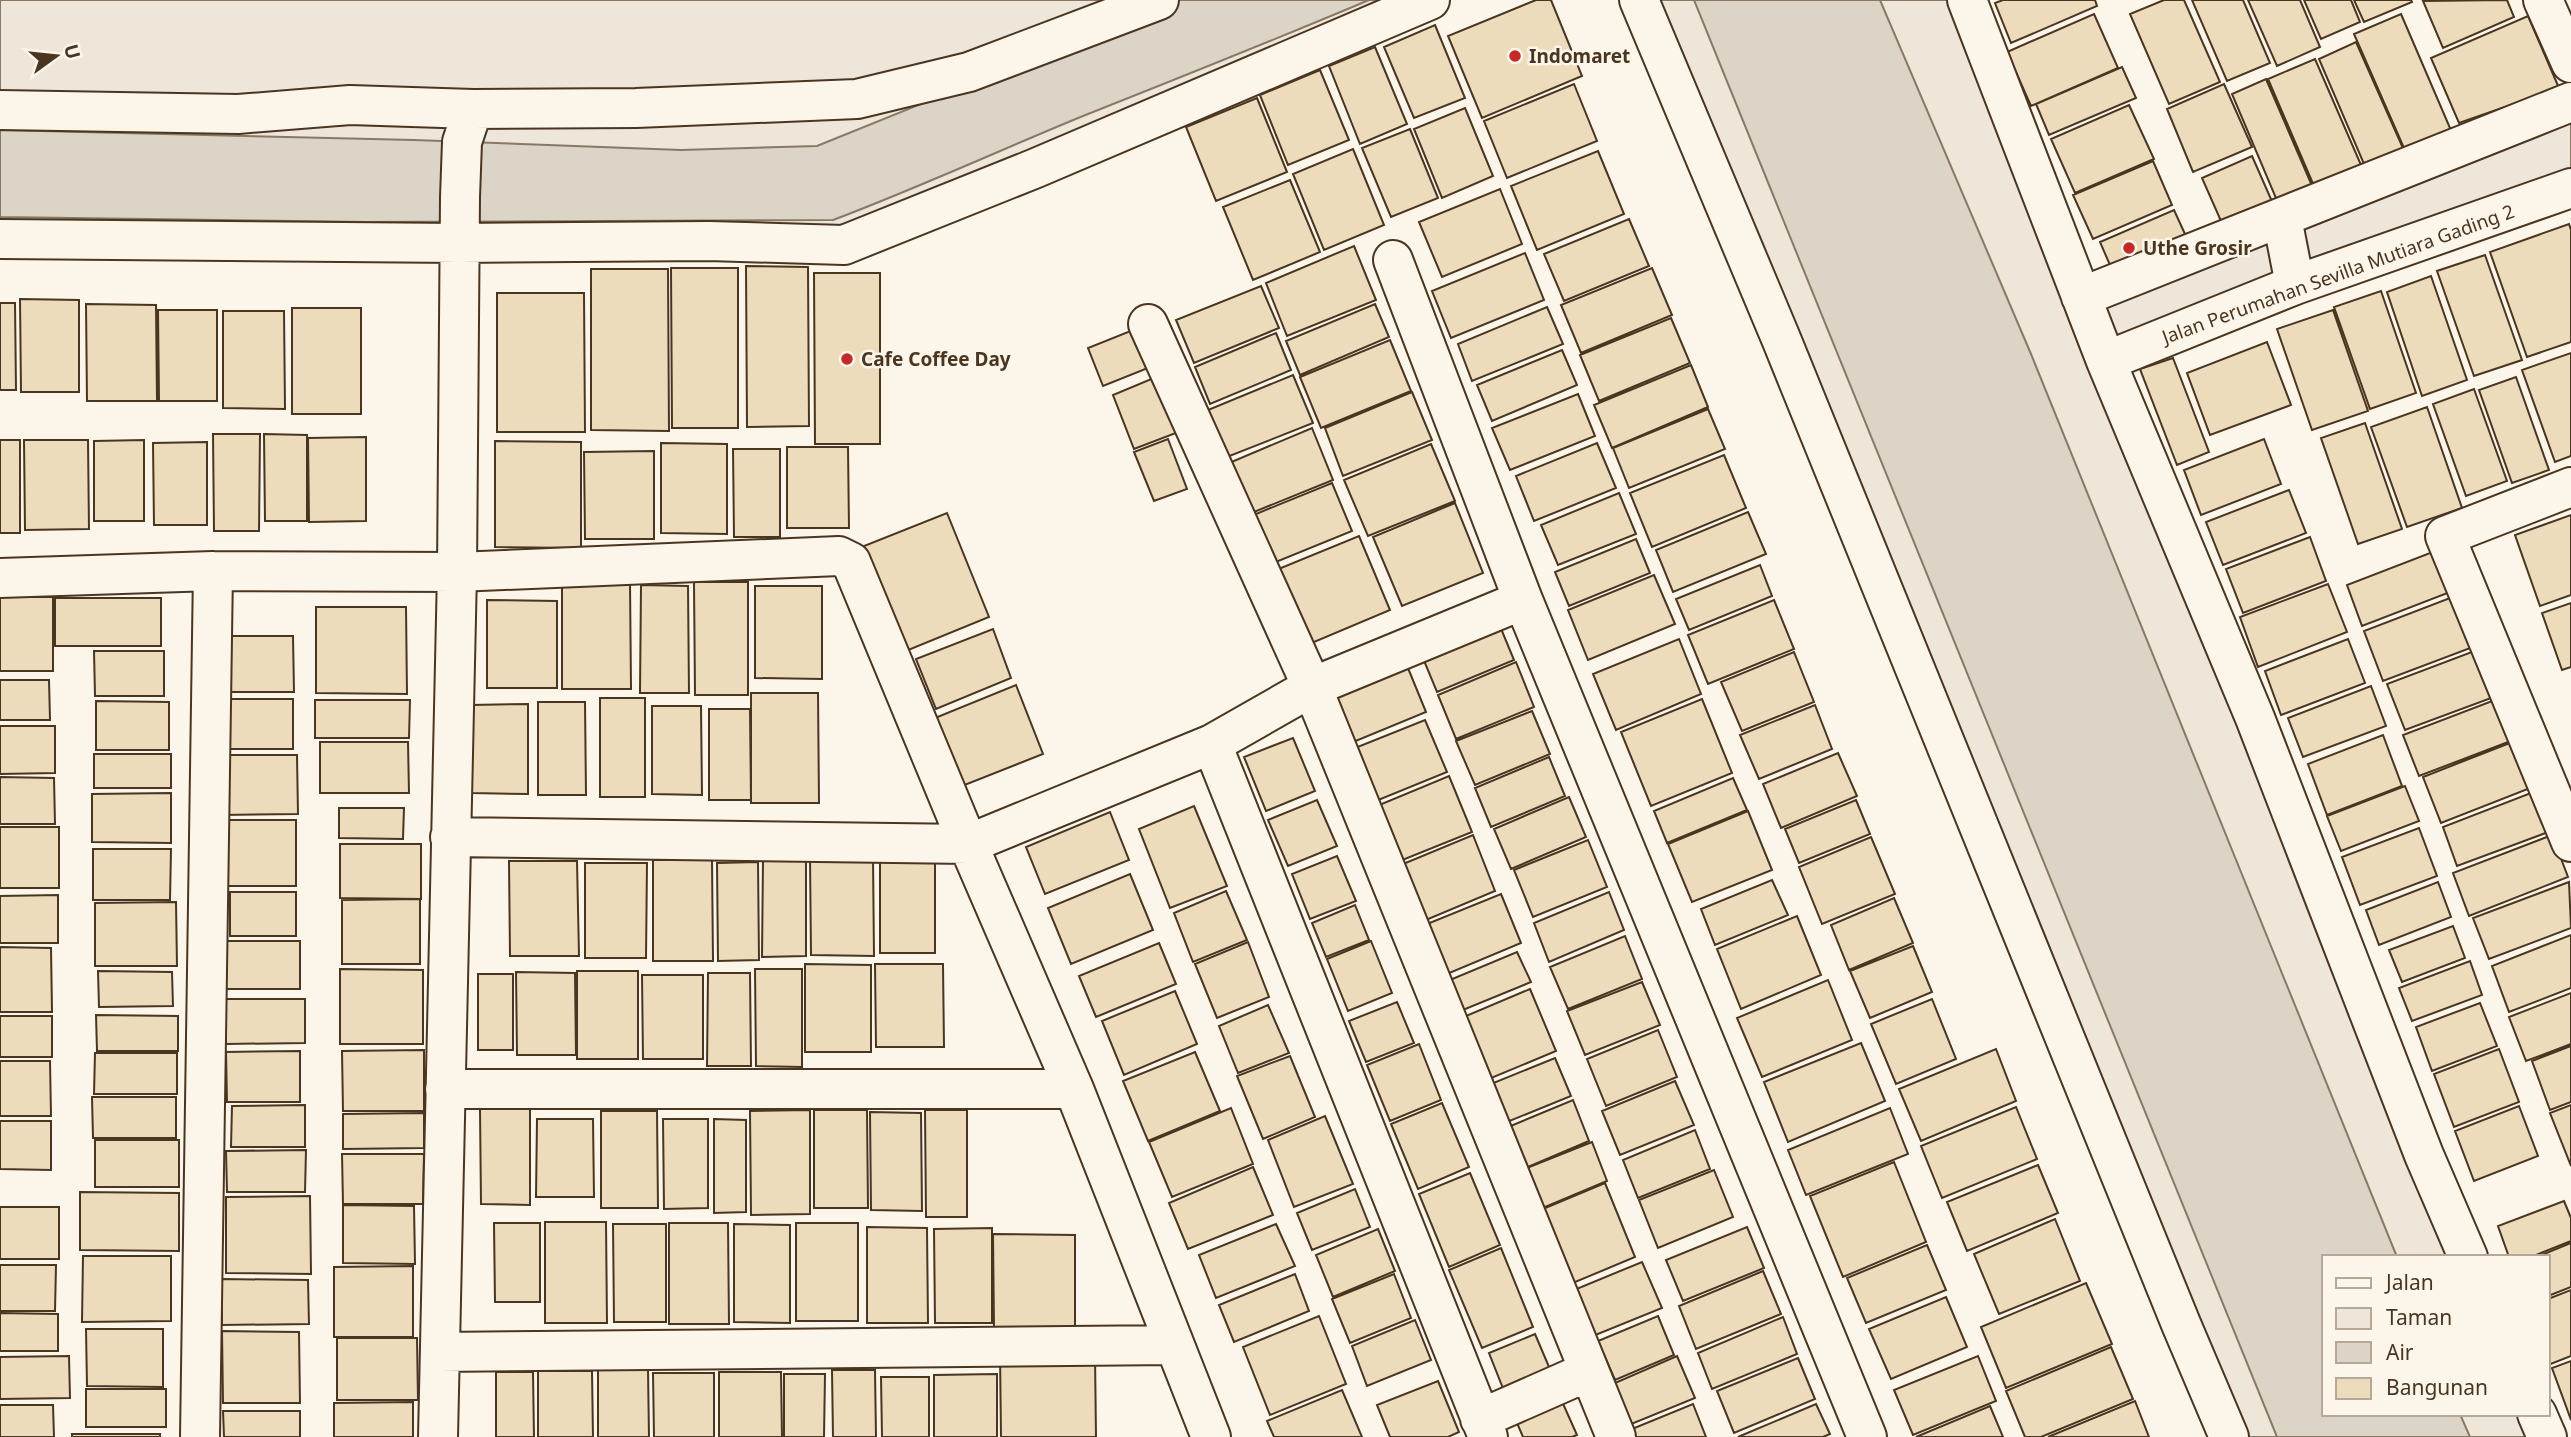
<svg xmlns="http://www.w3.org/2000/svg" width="2571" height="1437" viewBox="0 0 2571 1437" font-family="'Noto Sans',sans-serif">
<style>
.green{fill:#ede6d9;stroke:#887966;stroke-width:2}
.water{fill:#dcd4c6;stroke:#887966;stroke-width:2}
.building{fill:#ecdcbc;stroke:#4a3520;stroke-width:2}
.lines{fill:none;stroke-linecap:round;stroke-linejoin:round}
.minor-casing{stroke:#4a3520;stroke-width:42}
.minor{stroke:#fbf6e9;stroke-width:38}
.poi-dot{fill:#c62828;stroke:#fbf6e9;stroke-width:2.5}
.labels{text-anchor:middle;stroke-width:5;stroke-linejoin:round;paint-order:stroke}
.poi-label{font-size:19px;font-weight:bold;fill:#4a3520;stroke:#fbf6e9;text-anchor:start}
.street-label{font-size:19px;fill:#4a3520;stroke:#fbf6e9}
</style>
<rect width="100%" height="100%" fill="#fbf6e9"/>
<path class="green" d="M0 0H1430L844 245 0 239Z
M1639 0H1967L2081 297 2571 102V188L2106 361 2468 1257H2324V1414H2537L2547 1437H2229Z"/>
<path class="water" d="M1178 0H1369C1274 40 1179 78 1083 116 1000 150 918 188 833 220L367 222 0 217V130L414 140 681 150 817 146Z
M1694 0H1880L2031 354 2397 1257H2324V1414H2460L2470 1437H2277Z"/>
<path class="building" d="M1536 0H1551L1582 76 1482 118 1448 36Z
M2003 0H2095L2097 6 2011 43 1995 3Z
M2164 0H2184L2220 82 2169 104 2130 14Z
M2192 0H2243L2270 63 2227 81Z
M2248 0H2300L2320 47 2277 66Z
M2304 0H2351L2360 22 2321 39Z
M2354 0H2411L2412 2 2364 22Z
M2507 0 2514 17 2443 48 2423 1Z
M2094 14 2118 68 2031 106 2007 52Z
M2401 14 2453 135 2407 155 2354 34Z
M2528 16 2559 88 2459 123 2431 58Z
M1435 25 1465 98 1414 118 1384 47Z
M2356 42 2406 155 2367 171 2319 59Z
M1375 47 1407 124 1360 144 1329 66Z
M2315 59 2361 165 2314 186 2268 79Z
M2122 67 2136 98 2049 135 2036 104Z
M1320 70 1349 140 1288 165 1260 95Z
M2266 79 2313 188 2278 203 2232 94Z
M1574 84 1597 141 1507 178 1484 121Z
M2224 84 2252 147 2193 172 2167 109Z
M1257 98 1287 172 1216 201 1186 127Z
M2129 105 2154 159 2075 193 2051 139Z
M1465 108 1493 176 1442 198 1414 129Z
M1410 129 1438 198 1391 217 1362 148Z
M1353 149 1384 225 1324 250 1293 174Z
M1598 151 1624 214 1537 250 1511 186Z
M2252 156 2278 215 2228 237 2202 178Z
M2153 161 2172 205 2093 239 2073 195Z
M1290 180 1320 252 1253 280 1223 207Z
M1500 189 1522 244 1442 277 1419 222Z
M2174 210 2190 245 2113 272 2100 242Z
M1629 219 1649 266 1564 301 1544 254Z
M2569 224 2571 230V342L2527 357 2490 252Z
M1354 246 1376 300 1287 336 1266 283Z
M1525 253 1544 300 1451 338 1432 291Z
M2485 255 2522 360 2474 376 2437 271Z
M746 266 808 267 809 426 747 427Z
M671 268H738V428H672Z
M1652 268 1672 315 1581 353 1561 305Z
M591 269H668L669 431 591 430Z
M814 273H880V444H815Z
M2431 276 2467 380 2422 396 2387 292Z
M1261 286 1279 328 1194 363 1176 320Z
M2381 291 2416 393 2370 409 2334 307Z
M497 293H584L585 432H497Z
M20 299 79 300V392H21Z
M0 303H15L16 390H0Z
M86 304 156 305 157 401H87Z
M1375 304 1389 337 1300 375 1286 341Z
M1547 307 1563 344 1472 381 1458 344Z
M292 308H361V414H292Z
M158 310H217V401H159Z
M2333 310 2368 411 2312 430 2277 329Z
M223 311H284L285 409 223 408Z
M1671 318 1690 363 1599 401 1580 355Z
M1148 324 1163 362 1103 386 1088 348Z
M1276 333 1291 370 1210 404 1195 367Z
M1390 340 1411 391 1321 428 1300 377Z
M2267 342 2291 405 2210 435 2187 373Z
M1562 350 1577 385 1492 421 1477 385Z
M2571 353V456L2555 462 2522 370Z
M2173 358 2209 452 2177 465 2140 369Z
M1691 365 1708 407 1612 448 1594 405Z
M1168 372 1189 428 1134 449 1113 395Z
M1293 375 1313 423 1227 457 1208 410Z
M2516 377 2549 470 2512 483 2479 390Z
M2474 389 2507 481 2466 496 2433 404Z
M1412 392 1432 440 1343 476 1325 428Z
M1578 394 1595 436 1510 470 1492 428Z
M2427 407 2462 508 2407 527 2371 427Z
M1708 409 1725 449 1629 488 1613 448Z
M2365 423 2402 529 2358 544 2321 438Z
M1312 428 1333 480 1249 514 1229 463Z
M213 434H260L259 531H214Z
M264 434 307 435V521H265Z
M366 437V521L309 522 308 438Z
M1168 439 1187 489 1154 501 1134 452Z
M2264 439 2281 484 2201 515 2184 470Z
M0 440H20V533H0Z
M24 440H88L89 529 25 530Z
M144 440V521H94V441Z
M495 441 581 442V548L495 547Z
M207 442V525H154L153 443Z
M661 443 727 444V534L661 533Z
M1597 443 1616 488 1534 521 1516 476Z
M1431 444 1455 501 1368 536 1344 480Z
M787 447H848L849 528H787Z
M733 449H780V537H734Z
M654 451V539H585L584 452Z
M1724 455 1746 508 1652 547 1630 493Z
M1332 483 1352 531 1271 564 1251 516Z
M2289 490 2306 533 2223 565 2206 522Z
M1619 493 1636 534 1558 565 1541 525Z
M1455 503 1483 573 1402 606 1373 537Z
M1748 512 1766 554 1673 592 1656 550Z
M947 513 989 617 901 653 859 548Z
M2571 515V595L2540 606 2515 535Z
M1359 536 1390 610 1307 645 1276 570Z
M2310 537 2326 581 2243 613 2226 569Z
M1636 539 1650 573 1569 606 1555 572Z
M2443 548 2458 589 2362 626 2347 585Z
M1760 565 1772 596 1689 630 1676 599Z
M1654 575 1675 624 1588 660 1568 610Z
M562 582H630L631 689H562Z
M694 582H748V695H695Z
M2328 584 2347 632 2258 667 2240 617Z
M641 585 688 586 689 693H640Z
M755 586H822V679L755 678Z
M2463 593 2481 644 2383 681 2364 631Z
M0 597H53V671H0Z
M55 598H161V646H55Z
M487 600 557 601V688H487Z
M1774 600 1794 649 1708 684 1688 635Z
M2571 603V667L2562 670 2542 613Z
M316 607H406L407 694 316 693Z
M1497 619 1514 660 1437 692 1420 651Z
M993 629 1011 678 936 709 916 659Z
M228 636H293L294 692H228Z
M1679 639 1701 694 1616 730 1593 674Z
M2348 639 2365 683 2281 715 2265 671Z
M2485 647 2502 694 2405 730 2387 684Z
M94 651H164V696H95Z
M1401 651 1426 712 1346 745 1321 684Z
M1794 652 1814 702 1742 731 1721 682Z
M1516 662 1534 707 1456 739 1438 695Z
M0 680H49L50 720H0Z
M1016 685 1043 754 957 788 930 720Z
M2371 686 2386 726 2303 757 2288 718Z
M751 693H818L819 803H751Z
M600 698H645V797H600Z
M2500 698 2516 739 2419 776 2403 735Z
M223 699H293V749H224Z
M1702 699 1732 773 1651 806 1621 732Z
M315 700H410L409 738H315Z
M96 701 169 702V750H96Z
M538 702H585L586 795H538Z
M528 704V794L472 793 471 705Z
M1815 705 1832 749 1759 779 1740 735Z
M652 706H701L702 795 652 794Z
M709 709H750L751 800H709Z
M1532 711 1550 754 1475 785 1456 741Z
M1425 720 1447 772 1371 803 1350 750Z
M0 726H55V773L0 774Z
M2383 735 2402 786 2327 815 2308 764Z
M1293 738 1315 791 1266 811 1244 757Z
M2520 739 2538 785 2441 823 2423 777Z
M320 742H408L409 793H320Z
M1838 753 1857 796 1781 828 1763 784Z
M94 754H171V788H94Z
M221 755H297L298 814 221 815Z
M1549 757 1565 796 1491 827 1475 788Z
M1449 776 1472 832 1395 863 1372 808Z
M0 777 54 778 55 824H0Z
M1733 778 1747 810 1667 843 1654 811Z
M2405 786 2419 821 2341 851 2327 816Z
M2536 791 2551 831 2457 866 2443 827Z
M171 793V843L92 842V794Z
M1569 797 1586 837 1511 869 1494 829Z
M1317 800 1337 846 1288 866 1268 820Z
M1856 800 1870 834 1799 863 1785 829Z
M1194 806 1227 886 1170 908 1139 829Z
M339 808H404L403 839 339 838Z
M1748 811 1772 870 1692 902 1668 844Z
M1110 812 1129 860 1045 894 1026 847Z
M225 820H296V886H225Z
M0 827H59V888H0Z
M2419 828 2437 876 2360 905 2342 857Z
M1473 835 1495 891 1426 920 1403 864Z
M2552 835 2568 877 2469 916 2453 873Z
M1871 837 1895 894 1822 924 1799 867Z
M1588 840 1607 887 1533 917 1514 870Z
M340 844H421V899L340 898Z
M93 849H171L170 900H93Z
M1337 856 1356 901 1310 919 1292 874Z
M880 857H935V953H880Z
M810 858H873L874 956 811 955Z
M653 860H712L713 961H653Z
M763 860H806V956L762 957Z
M509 861H577L579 956H510Z
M758 862 759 960 718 961 717 863Z
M585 863H647L646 958H585Z
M1130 874 1153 930 1071 964 1048 908Z
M1772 880 1788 915 1715 945 1701 909Z
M2438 882 2451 917 2379 945 2366 910Z
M2569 882 2571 928 2489 959 2473 918Z
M1226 891 1247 940 1193 962 1174 913Z
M230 892H296V936H230Z
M1609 892 1624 930 1549 962 1534 923Z
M1501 894 1521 943 1447 974 1427 924Z
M58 895V943H0V896Z
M1894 898 1913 943 1849 970 1831 925Z
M420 899V964H342V900Z
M176 902 177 966H95V903Z
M1355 905 1369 940 1326 957 1312 923Z
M1797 916 1821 975 1741 1009 1717 949Z
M2453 926 2465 958 2402 982 2389 950Z
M2571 935V988L2509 1012 2492 966Z
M1625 936 1642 979 1568 1009 1550 967Z
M225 941H300V989H226Z
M1371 941 1392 993 1348 1011 1327 959Z
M1248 942 1269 997 1217 1018 1195 964Z
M1159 943 1176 984 1096 1017 1079 976Z
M1913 946 1932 992 1870 1018 1850 971Z
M0 947 51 948 52 1012H0Z
M1517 952 1531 982 1458 1012 1445 982Z
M2470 961 2482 995 2412 1021 2399 988Z
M805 964 871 965V1052H805Z
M875 964H943L944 1047H876Z
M340 969 423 970V1044H340Z
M755 969H802V1067L756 1066Z
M98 971 172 972 173 1006 99 1007Z
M577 971H638V1059H577Z
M516 972 575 973 576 1055H517Z
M708 973H750L751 1066H707Z
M478 974H513V1050H478Z
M642 975H703V1059H643Z
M1828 980 1852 1040 1762 1077 1737 1018Z
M1642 982 1660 1025 1585 1055 1567 1011Z
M1530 989 1556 1051 1484 1081 1459 1019Z
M1175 991 1197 1044 1124 1075 1102 1021Z
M2571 993V1044L2526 1061 2509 1017Z
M226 999H305V1043L226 1044Z
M1932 999 1956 1059 1896 1084 1871 1024Z
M1397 1002 1414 1043 1366 1062 1349 1021Z
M2480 1003 2497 1046 2432 1071 2416 1027Z
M1268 1005 1289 1053 1238 1073 1219 1026Z
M96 1015 178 1016V1051H97Z
M0 1016H52V1057H0Z
M1658 1030 1677 1077 1606 1106 1587 1059Z
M1861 1043 1885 1101 1788 1142 1764 1082Z
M1419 1044 1441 1100 1390 1121 1367 1065Z
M2571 1046V1102L2550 1110 2532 1061Z
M1996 1049 2016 1101 1921 1141 1899 1089Z
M2499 1049 2519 1102 2454 1127 2434 1074Z
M424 1050V1111H343L342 1051Z
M300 1051V1102H227L226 1052Z
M1195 1052 1220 1111 1148 1141 1123 1081Z
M95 1053H177V1094H94Z
M1290 1056 1315 1117 1263 1139 1237 1076Z
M1555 1058 1571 1096 1502 1124 1486 1086Z
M0 1061H50L51 1116H0Z
M1675 1081 1694 1125 1620 1155 1602 1111Z
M92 1097H176V1138H93Z
M1573 1100 1589 1141 1518 1171 1501 1130Z
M1442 1103 1469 1167 1418 1189 1391 1124Z
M305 1105V1147H231L232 1106Z
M2571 1105V1166L2550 1113Z
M2519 1106 2538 1156 2474 1181 2455 1131Z
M2016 1107 2037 1159 1942 1198 1921 1146Z
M530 1108V1205L481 1204 480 1109Z
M1231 1108 1253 1164 1172 1197 1149 1142Z
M1890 1108 1908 1154 1806 1195 1788 1150Z
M810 1110V1214L751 1215 750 1111Z
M814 1110H867L868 1208H814Z
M925 1110H967V1217H926Z
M601 1111H657L658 1208H601Z
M870 1112 921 1113 922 1211 871 1210Z
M424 1113V1148L343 1149V1114Z
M1325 1116 1353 1184 1294 1207 1268 1140Z
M537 1119H593L594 1197H536Z
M663 1119H708V1208L664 1209Z
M714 1119 746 1120V1212L714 1213Z
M0 1121H51V1170L0 1169Z
M1695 1130 1710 1169 1638 1198 1623 1160Z
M95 1140H179V1187H95Z
M1592 1142 1607 1181 1538 1210 1522 1170Z
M306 1150 305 1192H227L226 1151Z
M342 1154H424L423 1204H343Z
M1894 1162 1926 1242 1843 1277 1810 1196Z
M2038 1165 2058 1213 1967 1251 1947 1202Z
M1253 1167 1273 1215 1188 1249 1169 1203Z
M1714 1170 1733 1217 1658 1248 1639 1200Z
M1470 1173 1500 1245 1449 1267 1419 1194Z
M1605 1183 1635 1257 1568 1285 1538 1211Z
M1355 1189 1370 1227 1312 1250 1297 1213Z
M80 1192 179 1193V1251L80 1250Z
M310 1196 311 1274 226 1273V1197Z
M2564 1201 2571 1218V1241L2531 1257H2509L2498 1226Z
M343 1205 414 1206 415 1264 343 1263Z
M0 1207H59V1259H0Z
M2055 1219 2080 1281 1999 1314 1974 1254Z
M545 1222H606L607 1323H545Z
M494 1223H540V1302H495Z
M669 1223H728L729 1324H669Z
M796 1223H858V1321H796Z
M613 1224H666V1322H614Z
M734 1224 790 1225V1323L734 1322Z
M1276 1224 1295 1266 1216 1298 1199 1255Z
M867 1227 927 1228 928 1323H867Z
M1747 1227 1764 1268 1683 1301 1666 1260Z
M992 1228V1323H935L934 1229Z
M1378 1229 1395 1271 1333 1297 1316 1255Z
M993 1234 1075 1235V1330H994Z
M2571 1243V1287L2548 1296V1257H2537Z
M1927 1245 1946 1290 1866 1323 1847 1278Z
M1501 1248 1533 1327 1482 1348 1449 1270Z
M83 1256H171V1321L82 1322Z
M1642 1262 1662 1308 1593 1336 1574 1290Z
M0 1265H56L55 1311H0Z
M413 1266V1337H334V1267Z
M1763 1271 1781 1314 1696 1349 1679 1306Z
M1295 1274 1309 1311 1234 1342 1219 1305Z
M1394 1274 1411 1318 1350 1343 1332 1299Z
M222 1279 308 1280 309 1324 222 1325Z
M2086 1283 2112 1344 2006 1388 1981 1327Z
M2571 1290V1356L2548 1365V1299Z
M1946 1297 1967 1347 1891 1379 1869 1329Z
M0 1313 58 1314V1351H0Z
M1319 1316 1346 1384 1270 1415 1243 1347Z
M1658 1316 1674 1355 1615 1380 1598 1341Z
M1783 1317 1797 1354 1712 1389 1698 1353Z
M1415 1320 1431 1360 1367 1386 1352 1346Z
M86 1329H163V1387L87 1386Z
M222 1331 299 1332 300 1403H223Z
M1535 1334 1555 1381 1508 1401 1489 1353Z
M337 1338H417L418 1400H337Z
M2111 1347 2133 1399 2041 1437H2025L2006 1391Z
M1000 1354H1095L1096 1437H1001Z
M69 1356 70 1398 0 1399V1357Z
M1677 1356 1695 1398 1624 1427 1608 1386Z
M1978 1356 1996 1401 1913 1435 1894 1390Z
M1798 1358 1815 1399 1734 1433 1717 1391Z
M2571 1361V1420L2552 1368Z
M598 1368 648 1369 649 1437H598Z
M832 1370H875L876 1437H833Z
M538 1371H592L593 1437H538Z
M496 1372H533L534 1437H496Z
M719 1372H781L782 1437H719Z
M653 1373H714V1437H654Z
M784 1374H825L824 1437H784Z
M997 1374V1437H934V1375Z
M881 1377H929V1437H882Z
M1438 1381 1459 1432 1448 1437H1390L1377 1405Z
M1556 1388 1577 1435 1572 1437H1523L1511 1409Z
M86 1389H166V1427H86Z
M1342 1390 1362 1437H1274L1267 1421Z
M2135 1401 2149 1437H2048Z
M413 1402V1437H334V1403Z
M1693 1404 1706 1437H1630L1627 1431Z
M1816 1404 1830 1434 1823 1437H1738Z
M0 1405H53L54 1437H0Z
M1990 1406 2003 1437H1916Z
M223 1411H300V1437H224Z
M72 1434H160V1437H72Z"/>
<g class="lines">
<g class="minor-casing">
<path id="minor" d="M1639 0 1782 341 2181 1324 2229 1437
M1967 0 2106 361 2255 718 2424 1155 2468 1257
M2543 0 2571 63
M0 110 238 114 350 105 473 109 636 108 857 99 969 72 1159 0
M2282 218 2295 285
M0 239 459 243 709 241 844 245 1036 168 1430 0
M1393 260 1523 600 1867 1437
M2081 297 2571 102
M1148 324 1312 687 1616 1437
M2106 361 2295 285 2571 188
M2571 487 2445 536 2571 842
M0 578 213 571 457 572 839 556 851 562 968 844 1074 1089 1211 1437
M1212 744 1488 1437
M450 837 968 844 1212 744 1312 687 1523 600
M445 1089H1074
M440 1352 1174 1345
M2537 1414 2547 1437
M1480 1419 1589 1371
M200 1437 213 571
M438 1437 457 572 460 197 462 142 473 109"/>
</g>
<use href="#minor" class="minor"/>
</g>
<g class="poi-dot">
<circle cx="1515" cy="56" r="7"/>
<circle cx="2129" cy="248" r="7"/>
<circle cx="847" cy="359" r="7"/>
</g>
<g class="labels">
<g class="poi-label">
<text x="1529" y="63">Indomaret</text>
<text x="2143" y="255">Uthe Grosir</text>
<text x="861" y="366">Cafe Coffee Day</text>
</g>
<g class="street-label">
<text transform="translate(2338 274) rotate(-20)" y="7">Jalan Perumahan Sevilla Mutiara Gading 2</text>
</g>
</g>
<rect x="2322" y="1255" width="228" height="161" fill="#fbf6e9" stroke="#b4a999" stroke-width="2"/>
<rect x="2336" y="1278" width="35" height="10" fill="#fbf6e9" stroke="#b4a999" stroke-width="2"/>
<text x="2386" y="1290" font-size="21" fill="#4a3520">Jalan</text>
<rect x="2336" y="1308" width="35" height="21" fill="#ede6d9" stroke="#b4a999" stroke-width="2"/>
<text x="2386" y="1325" font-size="21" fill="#4a3520">Taman</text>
<rect x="2336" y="1342" width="35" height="21" fill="#dcd4c6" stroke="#b4a999" stroke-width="2"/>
<text x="2386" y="1360" font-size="21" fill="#4a3520">Air</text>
<rect x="2336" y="1378" width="35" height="21" fill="#ecdcbc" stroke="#b4a999" stroke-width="2"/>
<text x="2386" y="1395" font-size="21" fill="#4a3520">Bangunan</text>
<g transform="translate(56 56) rotate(75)" stroke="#fbf6e9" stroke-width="5" paint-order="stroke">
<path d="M0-5L12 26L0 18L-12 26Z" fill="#4a3520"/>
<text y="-10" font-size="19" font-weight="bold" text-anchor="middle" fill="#4a3520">U</text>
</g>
</svg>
